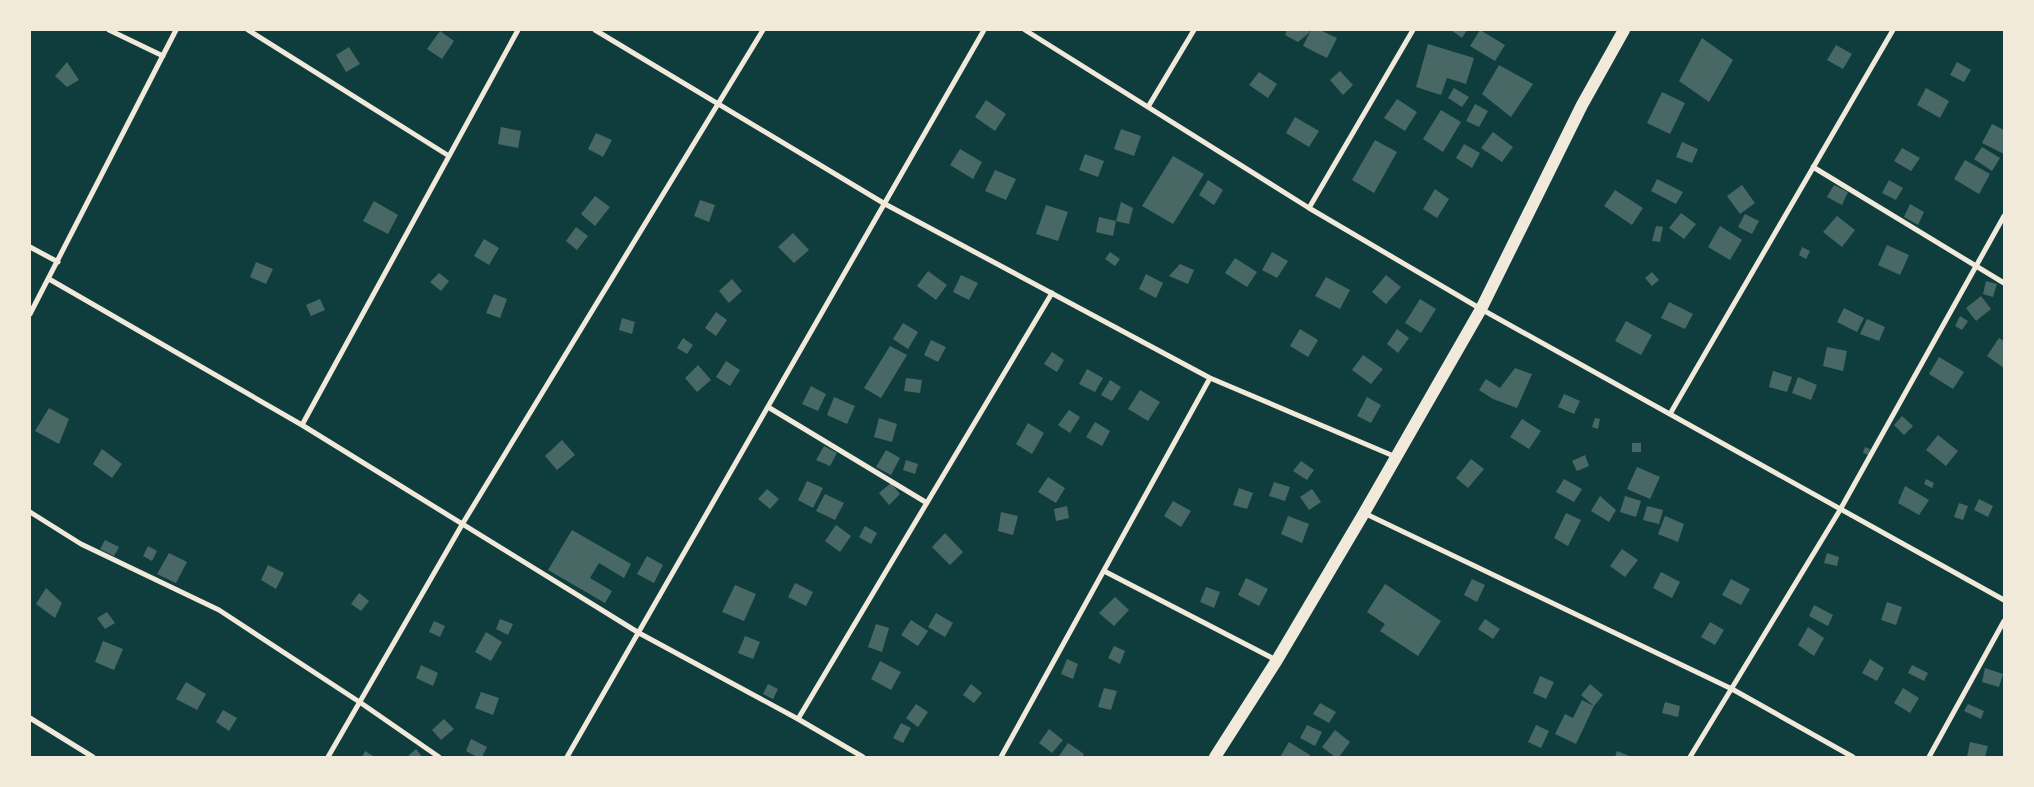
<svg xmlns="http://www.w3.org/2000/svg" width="2034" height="787" viewBox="0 0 2034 787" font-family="'IBM Plex Serif',serif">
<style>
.building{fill:#486865}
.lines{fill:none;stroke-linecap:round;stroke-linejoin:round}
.minor{stroke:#f1e9da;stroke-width:5}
.primary{stroke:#f1e9da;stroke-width:12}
</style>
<rect width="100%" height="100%" fill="#0f3d3e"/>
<path class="building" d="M1287 30H1307L1310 32 1298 42 1285 35Z
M1311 30H1320L1337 38 1327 58 1303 46Z
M1451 30H1467L1462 38Z
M1480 30 1505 45 1495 61 1470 46Z
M440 31 454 41 442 59 427 49Z
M1702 38 1733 60 1709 102 1679 81Z
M1428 44 1474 58 1466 84 1447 78 1441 95 1416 87Z
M1836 45 1852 54 1843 69 1827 60Z
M349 47 360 64 346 72 336 55Z
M67 62 79 80 67 87 55 76Z
M1957 62 1971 70 1964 82 1950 75Z
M1499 65 1533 84 1511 117 1482 94Z
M1340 71 1353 85 1343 95 1330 80Z
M1259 72 1277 84 1268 98 1249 85Z
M1454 88 1469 97 1462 107 1448 98Z
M1926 88 1949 101 1940 118 1917 105Z
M1662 92 1685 103 1670 134 1647 123Z
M1397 99 1417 112 1405 131 1384 118Z
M986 100 1006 114 995 131 975 117Z
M1475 104 1488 111 1479 127 1466 121Z
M1441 110 1461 122 1443 152 1423 139Z
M1295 117 1319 131 1309 147 1286 133Z
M1992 124 2004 130V154L1982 143Z
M501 127 521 131 518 148 498 144Z
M1121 129 1141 136 1134 156 1114 149Z
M1493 132 1513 147 1502 162 1481 148Z
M596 133 612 140 603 157 588 149Z
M1375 140 1397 152 1374 193 1352 180Z
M1682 142 1698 149 1692 163 1676 157Z
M1464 144 1480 153 1472 168 1456 158Z
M1982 147 2000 158 1992 171 1974 159Z
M1902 148 1920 158 1911 171 1894 161Z
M960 149 982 162 973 179 950 165Z
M1085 154 1104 161 1098 177 1079 170Z
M1173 156 1204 174 1173 224 1142 206Z
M1965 160 1990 174 1979 194 1954 179Z
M995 170 1016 179 1006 200 985 191Z
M1657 179 1683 192 1676 204 1651 191Z
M1208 180 1223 190 1214 205 1199 195Z
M1889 180 1903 188 1896 200 1882 193Z
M1742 185 1755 203 1740 214 1727 196Z
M1834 185 1848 192 1842 205 1827 197Z
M1435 189 1449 199 1437 218 1423 209Z
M1615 190 1643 208 1632 225 1604 206Z
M595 196 610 207 595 226 581 214Z
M700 200 715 205 709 222 694 216Z
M374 201 398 215 388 234 363 221Z
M1121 202 1133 208 1129 224 1116 221Z
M1910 204 1924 212 1918 225 1904 217Z
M1046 205 1068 212 1058 241 1036 234Z
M1681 213 1696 224 1684 239 1669 228Z
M1745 214 1759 221 1752 234 1738 227Z
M1837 216 1855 230 1842 247 1823 232Z
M1099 217 1116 221 1113 236 1096 232Z
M1656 226 1663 227 1660 242 1652 241Z
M1720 226 1742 240 1730 260 1708 247Z
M576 227 588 236 577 250 566 241Z
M793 233 809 250 794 263 778 247Z
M484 239 499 248 489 265 474 256Z
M1887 245 1909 255 1900 275 1878 265Z
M1802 247 1810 251 1806 259 1799 255Z
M1110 252 1120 259 1115 266 1105 259Z
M1272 252 1288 261 1277 278 1262 270Z
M1235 258 1257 272 1247 287 1225 273Z
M256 262 273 269 266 284 250 277Z
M1180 264 1194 270 1188 284 1169 276Z
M928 271 947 285 936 300 917 286Z
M1652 272 1659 280 1652 286 1645 278Z
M439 273 449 281 441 291 430 282Z
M1146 274 1163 283 1156 298 1139 289Z
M961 275 978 283 969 300 953 292Z
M1386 275 1401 287 1386 304 1372 292Z
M1326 277 1350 290 1340 309 1315 296Z
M732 279 742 291 729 303 719 291Z
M1986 281 1997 284 1993 297 1983 294Z
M494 294 507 299 500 318 486 313Z
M1981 296 1991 309 1976 321 1966 308Z
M320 299 325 310 311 316 306 305Z
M1420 299 1436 309 1421 333 1405 323Z
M1669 302 1693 314 1685 329 1661 318Z
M1844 308 1864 318 1857 332 1837 322Z
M716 312 727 320 716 336 705 328Z
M1960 316 1968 321 1962 330 1955 326Z
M622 318 635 322 632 334 619 330Z
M1867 319 1885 327 1879 341 1860 334Z
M1626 321 1652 335 1641 355 1615 341Z
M903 323 918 332 908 349 893 339Z
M1300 329 1318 340 1308 357 1290 346Z
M1397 329 1409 338 1398 353 1387 344Z
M683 338 693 345 687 354 677 348Z
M1999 338 2004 341V368L1987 356Z
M931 340 946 347 938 362 924 355Z
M890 346 907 355 881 398 864 388Z
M1827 347 1847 351 1843 371 1823 366Z
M1052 352 1064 360 1057 372 1044 364Z
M1363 355 1383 369 1371 384 1352 370Z
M1939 357 1964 372 1953 389 1929 374Z
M726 361 740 370 730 386 716 377Z
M698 365 711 380 697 392 685 378Z
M1515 368 1532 374 1517 408 1493 399 1479 390 1486 379 1500 388Z
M1087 369 1103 378 1095 392 1079 384Z
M1773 371 1792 377 1787 392 1769 387Z
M1798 377 1817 385 1811 400 1792 393Z
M906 378 922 380 920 393 904 391Z
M1110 380 1121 387 1112 401 1101 395Z
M811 386 826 394 818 411 802 404Z
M1140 390 1160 402 1148 421 1128 409Z
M1564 394 1580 401 1574 414 1558 407Z
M834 397 855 406 847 424 827 415Z
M1367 397 1381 405 1371 423 1357 416Z
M49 408 69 419 59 444 35 431Z
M1069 410 1080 417 1070 433 1058 425Z
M1902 416 1913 426 1904 435 1894 425Z
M879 418 897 424 892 442 874 437Z
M1595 418 1600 419 1598 429 1592 427Z
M1522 419 1541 431 1529 449 1510 437Z
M1095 422 1110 431 1102 446 1086 437Z
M1028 423 1044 433 1032 454 1016 444Z
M1938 435 1958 451 1946 466 1926 450Z
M562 440 575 455 557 470 545 456Z
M1632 443H1641V452H1632Z
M824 446 837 453 830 466 816 460Z
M1865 447 1870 449 1869 455 1863 453Z
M102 449 122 464 112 478 93 464Z
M886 450 900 458 891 475 876 467Z
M1585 455 1589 466 1577 471 1572 461Z
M1471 459 1484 469 1468 488 1456 478Z
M906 460 918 464 915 474 903 470Z
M1301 461 1314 470 1307 480 1293 471Z
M1637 467 1660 477 1650 499 1627 489Z
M1048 477 1065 488 1056 503 1038 492Z
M1564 479 1582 489 1574 502 1556 492Z
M1926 479 1934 483 1932 488 1924 484Z
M807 481 823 488 813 508 798 500Z
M1274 482 1290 487 1285 501 1269 496Z
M891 483 900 494 889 505 879 493Z
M1905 486 1929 500 1919 515 1898 503Z
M1239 488 1253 493 1247 509 1233 505Z
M767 489 779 499 770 509 758 499Z
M1312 489 1321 502 1309 510 1300 497Z
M825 494 844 503 835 520 816 511Z
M1600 496 1616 510 1609 522 1591 511Z
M1625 496 1641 501 1636 517 1620 512Z
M1979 499 1993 506 1988 517 1974 510Z
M1173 501 1191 511 1181 527 1164 516Z
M1959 503 1968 506 1963 520 1954 517Z
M1067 506 1069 518 1056 521 1054 509Z
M1647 506 1663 510 1659 524 1643 520Z
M1001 512 1018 516 1013 535 998 531Z
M1566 513 1581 520 1568 546 1554 538Z
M1288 516 1309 524 1302 543 1281 534Z
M1665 516 1684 524 1678 542 1658 534Z
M836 525 851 536 840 552 825 541Z
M865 526 877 533 871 544 859 537Z
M572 530 631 564 624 578 599 563 590 578 612 591 605 603 548 570Z
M945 533 963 552 950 565 932 547Z
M105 540 119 547 114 556 100 549Z
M148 546 157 551 152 561 143 556Z
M1622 549 1638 560 1625 577 1610 566Z
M169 553 187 562 176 583 157 574Z
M1827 553 1839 557 1837 566 1824 563Z
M647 556 663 565 654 583 637 574Z
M268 565 284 573 276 589 261 580Z
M1661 572 1680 582 1672 598 1653 588Z
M1246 578 1268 589 1259 606 1238 595Z
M1472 579 1485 585 1477 602 1464 595Z
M1731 579 1750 589 1741 605 1722 595Z
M795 583 813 592 806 606 788 597Z
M1385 584 1441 621 1418 656 1380 631 1385 624 1367 612Z
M735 585 756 594 744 621 722 612Z
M1206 587 1220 592 1214 608 1200 602Z
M46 588 62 603 55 618 36 604Z
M359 593 369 601 361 611 351 604Z
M1115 597 1129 610 1114 626 1099 613Z
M1887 602 1902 607 1896 625 1881 620Z
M1814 605 1833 615 1828 626 1809 616Z
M107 612 115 623 105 629 97 618Z
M936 613 953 623 945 637 928 627Z
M500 619 513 624 508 635 496 629Z
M1485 619 1500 629 1493 639 1478 629Z
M911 620 928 631 918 646 901 635Z
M434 621 445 626 440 637 429 632Z
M1710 622 1724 630 1715 645 1701 637Z
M876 624 889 628 882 652 868 647Z
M1808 627 1824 638 1814 656 1798 645Z
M486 632 502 642 491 661 475 652Z
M745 636 760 642 753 659 738 653Z
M103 641 123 649 114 670 95 662Z
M1114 646 1125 651 1120 664 1108 658Z
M1067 659 1078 664 1073 679 1061 674Z
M1870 659 1884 668 1877 681 1862 673Z
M880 661 901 672 891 690 871 679Z
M421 665 438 673 433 686 416 678Z
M1912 665 1928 673 1924 681 1908 673Z
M1985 668 2003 674 1999 687 1982 682Z
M1540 676 1554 682 1546 699 1533 693Z
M186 682 206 694 197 710 176 699Z
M768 684 778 689 773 699 763 694Z
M971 684 982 693 974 703 963 695Z
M1590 684 1603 695 1594 706 1581 695Z
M1104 688 1117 691 1111 710 1098 707Z
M1903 688 1919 698 1910 713 1894 703Z
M481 692 499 698 493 715 475 708Z
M1582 700 1594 706 1576 744 1555 734 1565 714 1573 718Z
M1665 702 1680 706 1678 717 1662 713Z
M1320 703 1336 712 1329 723 1313 714Z
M916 704 928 712 918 727 906 718Z
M1968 704 1984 711 1981 719 1964 711Z
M223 710 237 718 229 731 216 722Z
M444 719 454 729 441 740 432 730Z
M901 723 911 728 903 743 893 738Z
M1307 725 1322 732 1315 746 1300 738Z
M1536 725 1549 731 1541 748 1528 742Z
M1049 729 1063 740 1052 753 1039 743Z
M1335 730 1350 742 1339 757H1335L1322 747Z
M471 739 487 747 482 757H477L466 751Z
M1289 742 1310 755 1309 757H1280Z
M1970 742 1988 746 1985 757H1967Z
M1068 743 1084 754 1082 757 1059 756Z
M416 749 422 757H407Z
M365 751 375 757H362Z
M1617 751 1632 757H1615Z"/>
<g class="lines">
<path class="minor" d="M109 30 163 56
M248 30 449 156
M595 30 885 204 1210 378 1396 457
M1025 30 1309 208 1481 309 2004 600
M1148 107 1194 30
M1813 167 2004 283
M1309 208 1413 30
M30 247 58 262
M49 279 302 425 639 633 798 719 863 757
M30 314 176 30
M768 407 927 503
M1670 414 1893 30
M302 425 518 30
M30 512 81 544 219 610 361 703 439 757
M1364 513 1732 689 1853 757
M1104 571 1276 660
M30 718 93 757
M798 719 1052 293
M328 757 463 523 763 30
M567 757 984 30
M1001 757 1210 378
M1690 757 1840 510 2004 216
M1929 757 2004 621"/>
<path class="primary" d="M1215 757 1277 660 1364 513 1481 309 1582 105 1624 30"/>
</g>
<rect width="2034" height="787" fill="none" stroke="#f1e9da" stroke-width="62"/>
</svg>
